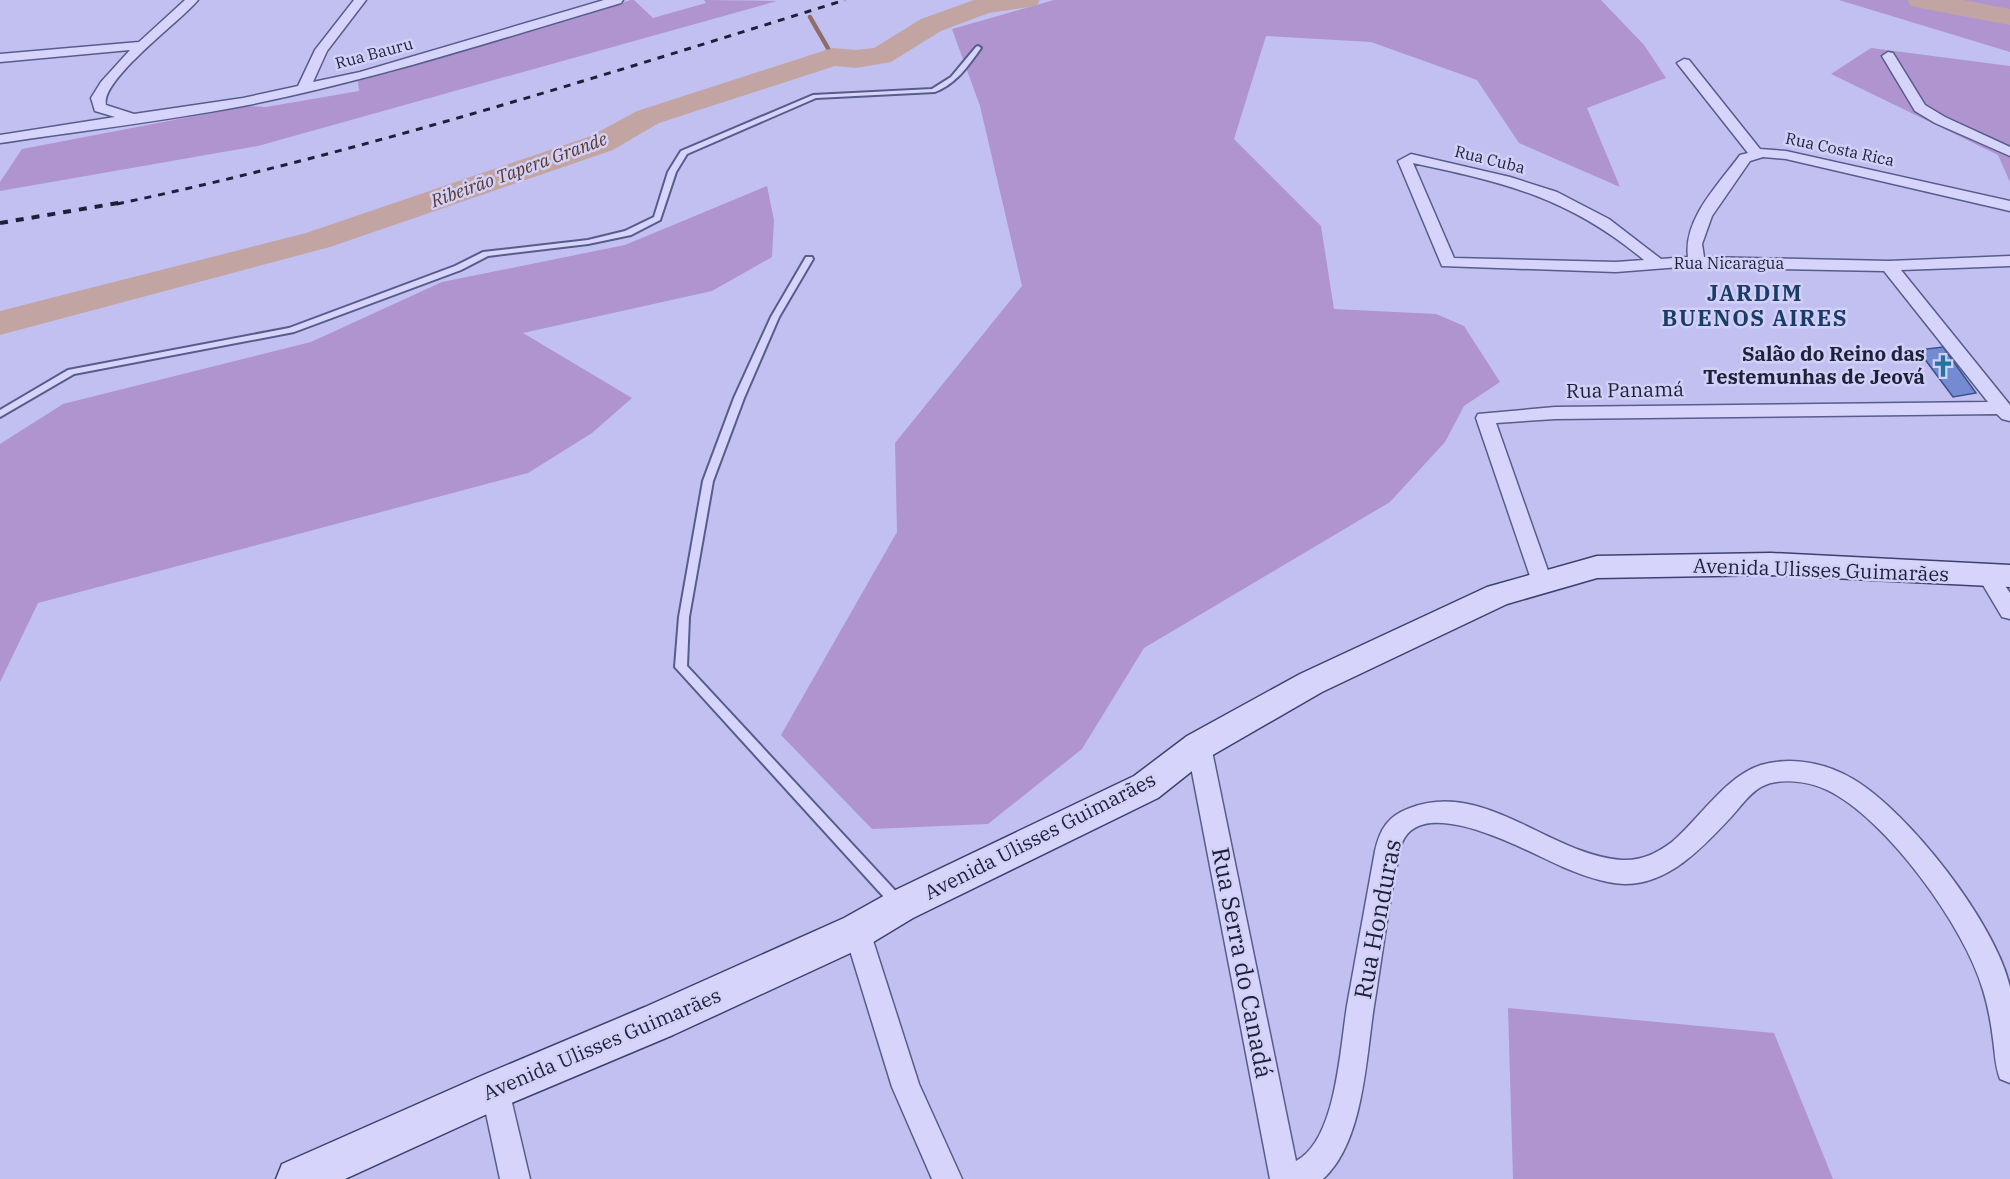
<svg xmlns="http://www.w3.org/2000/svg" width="2010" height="1179" viewBox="0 0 2010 1179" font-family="'IBM Plex Serif',serif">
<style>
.green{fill:#af94cf}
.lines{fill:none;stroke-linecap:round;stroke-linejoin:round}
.stream{stroke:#916d6a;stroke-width:4.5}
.river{fill:#c2a5a3;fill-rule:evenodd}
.building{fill:#748ad1;stroke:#3b508c;stroke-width:1.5}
.service-casing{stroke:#575d8b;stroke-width:4}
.minor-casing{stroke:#575d8b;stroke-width:3}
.secondary-casing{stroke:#3a426d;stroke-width:3}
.service{fill:#d6d4fb;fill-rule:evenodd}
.minor{fill:#d6d4fb;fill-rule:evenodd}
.secondary{fill:#d6d4fb;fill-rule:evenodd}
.rail-far1{stroke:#1c213a;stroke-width:3;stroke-dasharray:7 7;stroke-linecap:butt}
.rail{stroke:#1c213a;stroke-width:4;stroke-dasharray:8 8;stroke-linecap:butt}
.labels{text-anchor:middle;stroke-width:5;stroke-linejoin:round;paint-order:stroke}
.far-street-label{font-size:16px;fill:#1c213a;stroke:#d2d0f7}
.far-water-label{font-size:18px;font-style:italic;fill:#5a382a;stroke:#d2d0f7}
.poi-label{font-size:20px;font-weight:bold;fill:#1c213a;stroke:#d2d0f7;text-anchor:end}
.street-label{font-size:20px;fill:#1c213a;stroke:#d2d0f7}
.far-district-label{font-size:22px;font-weight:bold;letter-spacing:1.5px;fill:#193d69;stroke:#d2d0f7}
.near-street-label{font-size:24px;fill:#1c213a;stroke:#d2d0f7}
</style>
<rect width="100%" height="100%" fill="#c2c0f1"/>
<path class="green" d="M631 0H634L653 18 706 3 704 0 777 1 258 146 0 191V182L22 149 247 106 266 107 359 91 358 81Z
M1054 0H1601L1644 45 1666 78 1587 108 1620 187 1519 143 1477 80 1371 42 1266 36 1234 139 1321 226 1334 309 1436 314 1464 326 1500 382 1464 406 1445 442 1390 502 1144 648 1082 749 988 824 872 829 781 735 897 532 895 443 1022 286 980 106 952 29Z
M1839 0H2010V52Z
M1871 48 2010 66V182L1998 155 1831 74Z
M767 186 774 220 772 257 712 291 523 333 632 398 592 433 528 473 38 603 0 682V444L63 404 311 342 442 282 625 245Z
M1508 1008 1774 1033 1833 1179H1513Z"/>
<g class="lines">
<path class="stream" d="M810 17 833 57"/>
<path class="river" d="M974 0H1040L1036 6 989 13 941 31 891 62 856 68 835 66 659 123 613 150 330 247 0 335V311L306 233 591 136 637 111 823 51 833 48 856 50 874 48 921 19Z
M1907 0H1963L2010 9V25L1920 8 1911 6Z"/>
</g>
<path class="building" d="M1943 347 1976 393 1953 397 1918 350Z"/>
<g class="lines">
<g class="service-casing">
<path id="service" d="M978 46 981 48C968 66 957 83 935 92L816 98 687 154 676 172 660 220 631 235 588 244 488 256 461 270 294 332 74 374 0 417V410L68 370 289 328 455 266 483 252 588 240 625 231 654 217 668 172 681 151 813 95 932 89 951 77 976 47Z
M806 257H812L813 259 779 317 744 398 713 481 689 617 687 666 903 899 904 903 903 907 898 909 893 907 675 667 679 617 703 481 734 398 771 317Z"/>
</g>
<g class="minor-casing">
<path id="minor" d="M185 0H198C181 21 100 80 106 105L134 114 243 98 298 86 315 50 354 0H366L327 51 313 82 360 72 604 0H623L621 3C496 40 371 81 243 106 163 121 81 131 0 143V135L115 117 95 111 91 98 101 82 130 50 0 62V54L139 42Z
M1888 52 1893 53 1925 105 1945 117 2010 147V156L1935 123 1915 111 1882 56Z
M1684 59 1689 60 1760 149 1786 151 2010 201V211L1786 159 1763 157 1750 161 1712 216 1702 244 1704 257 1889 261 2010 256V266L1901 270 2010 405V421L2002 419 1997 414 1555 419 1496 423 1552 582 1549 588 1542 590 1535 588 1532 582 1476 418 1478 414 1555 407 1988 402 1884 271 1680 267 1616 272 1442 266 1398 161 1411 154 1510 177 1557 192 1609 219 1661 259 1688 257C1683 219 1719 184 1740 155L1748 153 1677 63ZM1413 163C1506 183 1568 197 1644 260L1616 262 1454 258Z
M1987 567 1994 569 2010 593V619L2002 617 1977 575 1980 569Z
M1199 736 1207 739 1211 746 1296 1161C1338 1139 1340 1042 1348 1000 1357 950 1366 901 1375 851 1380 829 1388 816 1410 808 1484 779 1550 855 1622 860 1642 861 1657 853 1672 842 1700 818 1726 776 1761 765 1792 756 1826 763 1853 779 1909 812 1996 924 2010 987 2010 997 2010 1009 2010 1019 2010 1041 2010 1062 2010 1083L2000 1079C1995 1066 1995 1053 1993 1039 1991 1023 1988 1006 1983 990 1965 927 1886 818 1827 790 1809 781 1779 777 1761 787 1749 794 1741 806 1732 816 1704 846 1669 885 1624 884 1603 883 1582 875 1563 867 1532 854 1423 791 1402 843 1389 896 1383 952 1374 1006 1366 1057 1364 1142 1323 1179H1270L1187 746 1191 739Z
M857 918 866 922 870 931 919 1084 962 1179H932L892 1087 844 931 848 922Z
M495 1076 505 1080 509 1090 530 1179H500L481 1090 485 1080Z"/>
</g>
<g class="secondary-casing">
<path id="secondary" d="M1771 553 2010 565V587L1771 575 1597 578 1507 604 1322 692 1211 756 1158 798 913 918 870 944 673 1035 509 1104 345 1179H276L282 1164 481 1076 645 1007 844 918 887 894 1134 776 1187 736 1300 674 1487 587 1597 556Z"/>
</g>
<use href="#service" class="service"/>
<use href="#minor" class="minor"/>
<use href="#secondary" class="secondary"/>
<path class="rail-far1" d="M117 204C364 152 604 75 845 0"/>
<path class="rail" d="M0 223 124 202"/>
</g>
<defs>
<g id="church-bare" transform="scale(1.8)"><path d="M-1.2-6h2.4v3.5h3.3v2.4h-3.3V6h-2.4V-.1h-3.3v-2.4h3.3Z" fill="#23759e" stroke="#d2d0f7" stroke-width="2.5" paint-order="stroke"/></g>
</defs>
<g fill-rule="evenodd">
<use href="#church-bare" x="1943" y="366"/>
</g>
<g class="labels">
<g class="far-street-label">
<text transform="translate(374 53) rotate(-15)" y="6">Rua Bauru</text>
<text transform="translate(1840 149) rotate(12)" y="6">Rua Costa Rica</text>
<text transform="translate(1490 159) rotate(14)" y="6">Rua Cuba</text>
<text x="1729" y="269">Rua Nicaragua</text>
</g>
<g class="far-water-label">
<text transform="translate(519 170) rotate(-20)" y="6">Ribeirão Tapera Grande</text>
</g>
<g class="poi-label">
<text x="1925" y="361">Salão do Reino das<tspan x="1925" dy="23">Testemunhas de Jeová</tspan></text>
</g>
<g class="street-label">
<text transform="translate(1625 390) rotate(-1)" y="7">Rua Panamá</text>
<text transform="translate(1821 570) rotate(2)" y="7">Avenida Ulisses Guimarães</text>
<text transform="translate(1040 836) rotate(-27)" y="7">Avenida Ulisses Guimarães</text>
<text transform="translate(602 1044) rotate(-23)" y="7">Avenida Ulisses Guimarães</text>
</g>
<g class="far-district-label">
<text x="1755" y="301">JARDIM<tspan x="1755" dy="25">BUENOS AIRES</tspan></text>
</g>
<g class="near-street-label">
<text transform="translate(1378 919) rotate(-79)" y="8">Rua Honduras</text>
<text transform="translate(1242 963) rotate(79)" y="8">Rua Serra do Canadá</text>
</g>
</g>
</svg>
